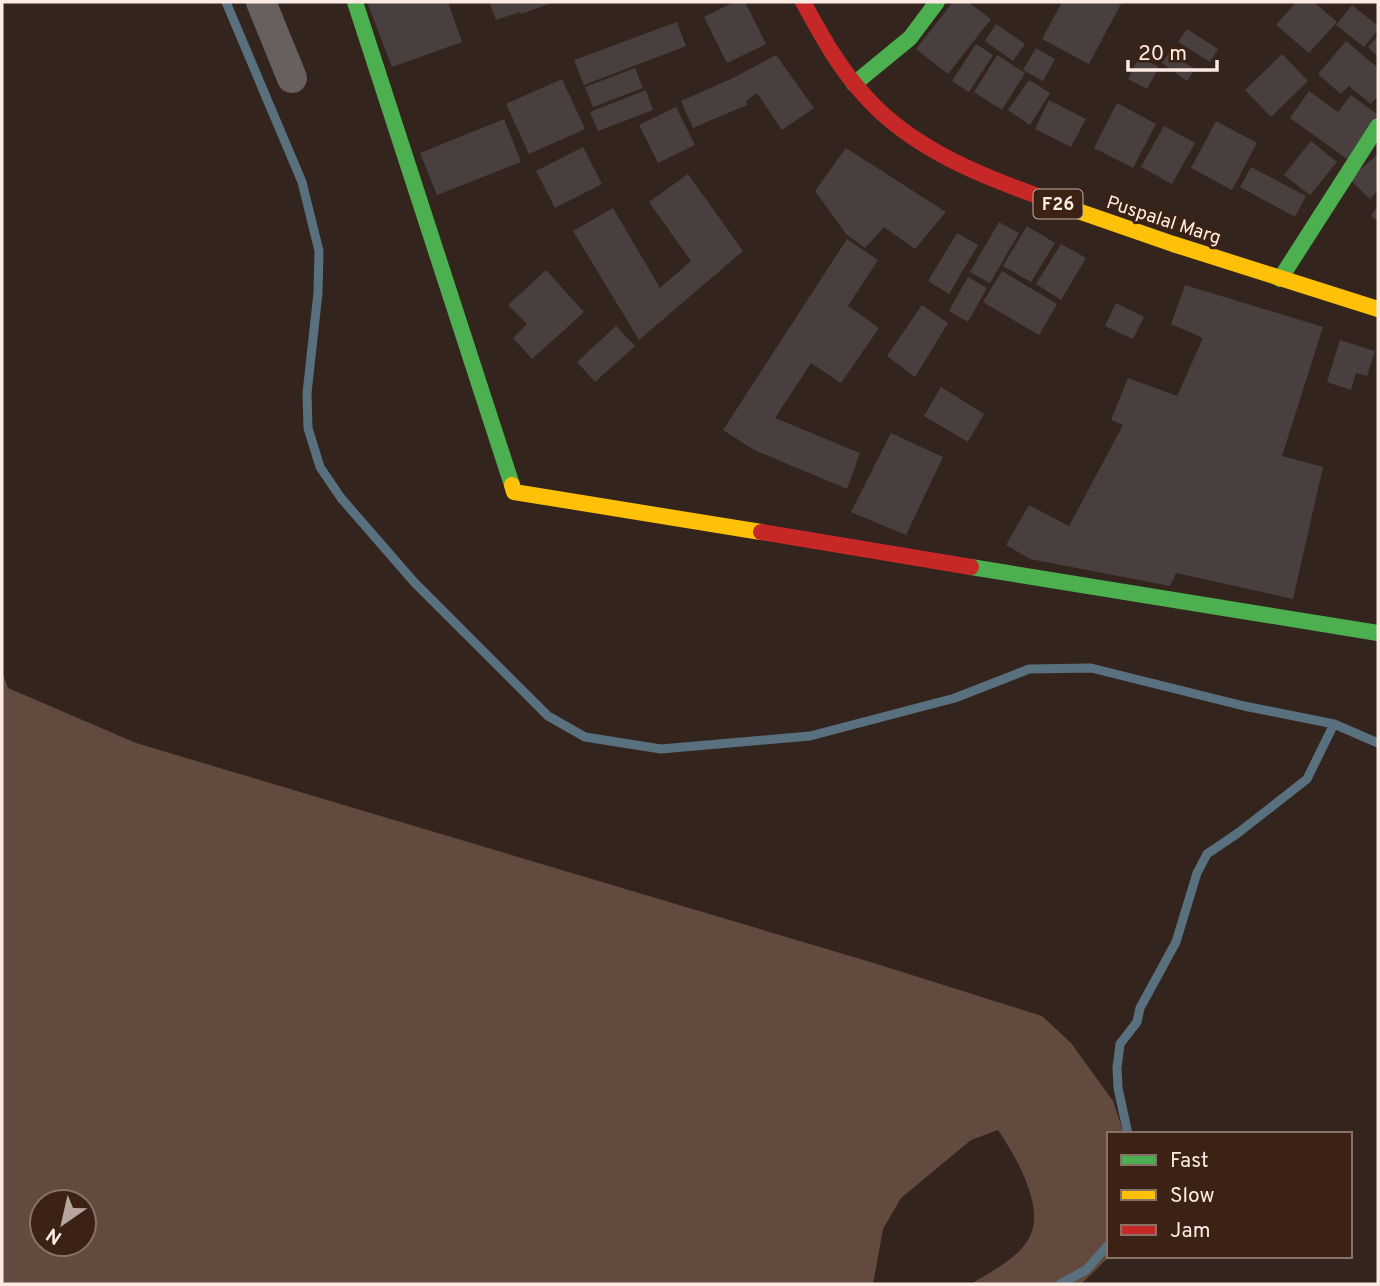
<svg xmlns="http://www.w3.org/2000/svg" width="1380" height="1286" viewBox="0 0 1380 1286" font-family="Overpass,sans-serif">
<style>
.forest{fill:#634a3f;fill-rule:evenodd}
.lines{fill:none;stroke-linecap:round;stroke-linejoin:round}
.stream{stroke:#59707f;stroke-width:9}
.building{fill:#493f3f}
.street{stroke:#67605e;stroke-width:30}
.fast{stroke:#4caf50;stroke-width:16}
.slow{stroke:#ffc107;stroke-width:16}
.jam{stroke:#c62828;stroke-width:16}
.labels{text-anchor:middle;stroke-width:6;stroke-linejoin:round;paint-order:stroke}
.shield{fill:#3b2215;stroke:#c2afa4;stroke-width:2}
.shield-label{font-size:18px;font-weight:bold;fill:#fcebe2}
.street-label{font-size:19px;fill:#fcebe2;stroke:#3b2215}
</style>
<rect width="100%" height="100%" fill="#33251d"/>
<path class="forest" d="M2 672 8 688 136 743 877 964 1042 1016 1071 1043 1113 1101 1124 1134H1109L1110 1256 1081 1284H971C990 1272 1020 1258 1030 1236 1045 1206 1015 1155 998 1130L971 1140 901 1198 883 1229 873 1284H2ZM42 1202H84V1244H42Z"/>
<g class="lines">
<path class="stream" d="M226 2 302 182 319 251 318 293 307 393 308 428 320 467 341 498 414 582 548 716 585 737 661 749 810 736 955 698 1029 669 1091 668 1244 706 1334 724 1378 743
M1128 1134 1118 1088 1117 1068 1120 1044 1137 1022 1140 1008 1176 942 1197 873 1207 854 1238 833 1307 779 1334 724
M1060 1284 1086 1270 1109 1244"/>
</g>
<path class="building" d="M367 2H448L462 42 392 67Z
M489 2H555L521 14 520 12 496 20Z
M734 2H745L766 44 727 63 704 17Z
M953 2H968L991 19 948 74 916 49Z
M1062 2H1122L1089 64 1042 39Z
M1296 2H1314L1337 22 1309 53 1276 25Z
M1352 5 1378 26V30L1364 47 1336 25Z
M677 22 686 46 584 85 574 60Z
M996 24 1025 44 1013 61 985 41Z
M1187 29 1218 49 1210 62 1178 42Z
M1378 36V57L1368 47Z
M1346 41 1378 68V96L1371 104 1349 86 1341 94 1318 74Z
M976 44 993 55 969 92 952 81Z
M1036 48 1055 59 1043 81 1023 70Z
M1169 53 1195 69 1187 81 1162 63Z
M1282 54 1308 81 1271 117 1245 90Z
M776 55 814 108 782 130 757 93 746 101 747 105 693 128 681 101 735 77Z
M997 55 1025 73 1002 110 974 92Z
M1139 57 1159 67 1147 89 1128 79Z
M635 68 643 88 593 107 585 87Z
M562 79 585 129 529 154 506 104Z
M1029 80 1050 93 1030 125 1008 110Z
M646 90 653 110 598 131 590 112Z
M1309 91 1338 112 1351 95 1378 115 1347 159 1290 118Z
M1049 100 1086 119 1071 147 1035 129Z
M1117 103 1156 124 1133 168 1094 148Z
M676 107 695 145 658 163 639 125Z
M504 119 521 162 437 195 420 153Z
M1216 121 1257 143 1232 190 1191 168Z
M1164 126 1195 143 1172 184 1141 167Z
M1311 141 1337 162 1310 195 1284 175Z
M583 147 602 184 555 208 536 171Z
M846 148 946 212 915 249 884 227 865 248 847 235 815 191Z
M1378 154V190L1370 199 1349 179Z
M1251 167 1306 196 1295 217 1240 187Z
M688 174 743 251 639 340 573 231 613 208 660 288 691 261 649 202Z
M1378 205V221L1371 216Z
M999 222 1019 233 990 283 970 272Z
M1027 226 1055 243 1031 282 1003 266Z
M957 233 978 245 949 294 928 281Z
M847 239 878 260 848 306 879 328 841 383 811 363 775 418 860 453 847 489 754 450 723 430Z
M1061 244 1086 258 1061 300 1036 284Z
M546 270 584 312 532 359 513 338 527 324 508 305Z
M1002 271 1057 304 1039 335 983 302Z
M968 277 987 288 968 322 949 311Z
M1185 285 1323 327 1282 456 1323 467 1293 599 1176 573 1170 586 1030 559 1006 545 1029 505 1069 526 1123 425 1111 420 1128 378 1177 396 1203 338 1171 324Z
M1116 303 1144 317 1133 339 1105 326Z
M922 305 948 323 915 377 887 356Z
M616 326 635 346 595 382 577 362Z
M1340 340 1375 351 1367 376 1356 373 1351 390 1327 382Z
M941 387 984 414 968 442 924 416Z
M891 433 943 457 906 535 851 512Z"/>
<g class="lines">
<path class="street" d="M261 2 292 78"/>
<path class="fast" d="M355 2 512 485
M854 84 910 38 937 2
M1280 279 1378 126
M971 567 1378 633"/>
<path class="slow" d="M1075 210 1173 244 1378 309
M512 485 514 492 761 532"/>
<path class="jam" d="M803 2C821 35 839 68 865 96 919 157 1001 182 1075 210
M761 532 971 567"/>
</g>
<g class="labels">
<rect class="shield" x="1033.5" y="189.5" width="49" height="29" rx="5"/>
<g class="shield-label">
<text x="1058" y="210">F26</text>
</g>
<g class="street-label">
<text transform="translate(1164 219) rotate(18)" y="7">Puspalal Marg</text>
</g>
</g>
<rect width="1380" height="1286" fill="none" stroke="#fcebe2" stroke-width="7"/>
<rect x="1107" y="1132" width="245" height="126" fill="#3b2215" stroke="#887267" stroke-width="2"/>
<rect x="1121" y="1155" width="35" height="10" fill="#4caf50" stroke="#887267" stroke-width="2"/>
<text x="1170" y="1167" font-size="21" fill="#fcebe2">Fast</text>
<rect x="1121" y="1190" width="35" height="10" fill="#ffc107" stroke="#887267" stroke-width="2"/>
<text x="1170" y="1202" font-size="21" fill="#fcebe2">Slow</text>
<rect x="1121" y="1225" width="35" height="10" fill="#c62828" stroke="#887267" stroke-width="2"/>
<text x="1170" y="1237" font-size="21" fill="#fcebe2">Jam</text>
<g transform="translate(63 1223) rotate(214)"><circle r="33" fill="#3b2215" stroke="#887267" stroke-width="2"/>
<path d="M0-5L12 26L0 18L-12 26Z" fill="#b6a69d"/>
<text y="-10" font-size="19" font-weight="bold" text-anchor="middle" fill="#fcebe2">N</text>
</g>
<path d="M1128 60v10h89v-10" fill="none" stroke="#fcebe2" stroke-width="3.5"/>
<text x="1138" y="60" font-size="21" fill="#fcebe2" stroke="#3b2215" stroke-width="5" paint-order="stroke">20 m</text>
</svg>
